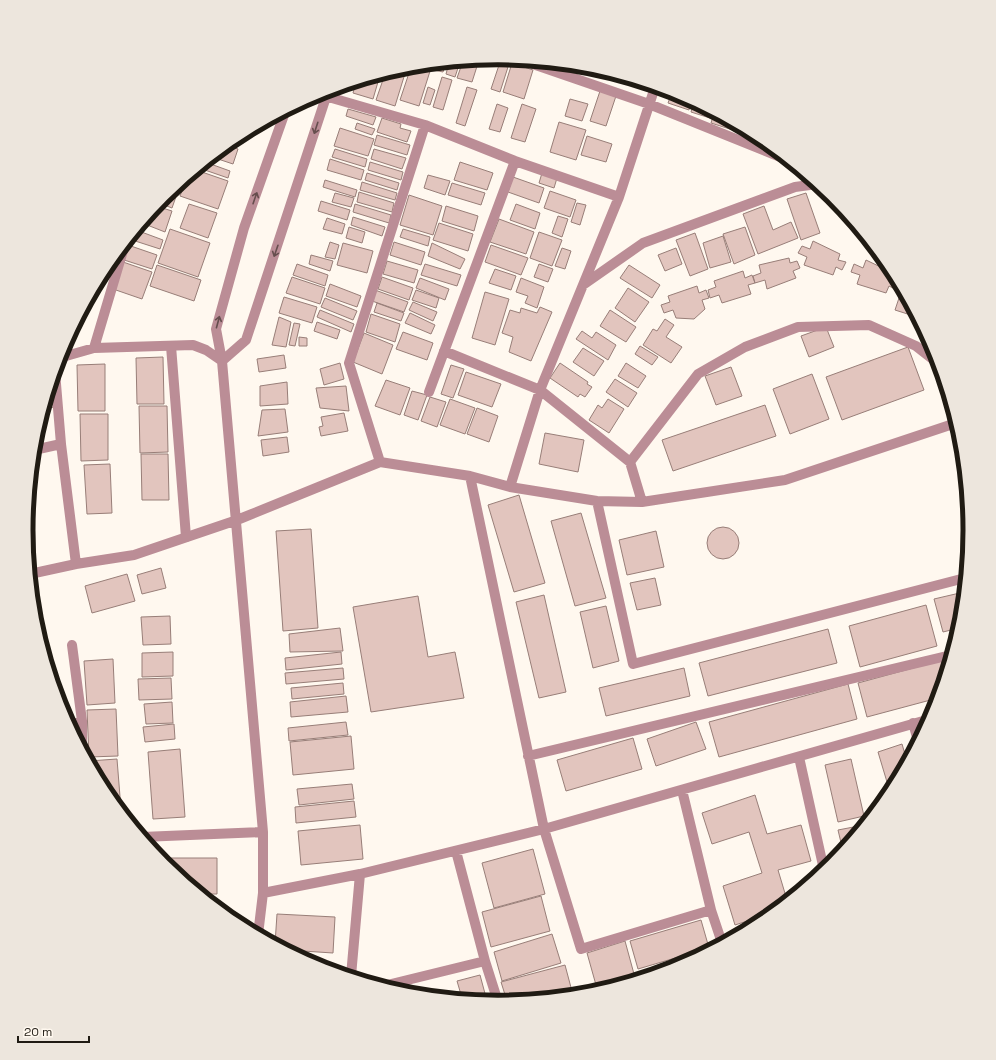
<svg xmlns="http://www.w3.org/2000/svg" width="996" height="1060" viewBox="0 0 996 1060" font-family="'Space Grotesk',sans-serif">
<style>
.building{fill:#e2c5be;stroke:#987e78}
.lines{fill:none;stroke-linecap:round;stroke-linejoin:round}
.service{stroke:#bb8d96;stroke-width:10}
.minor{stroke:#bb8d96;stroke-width:10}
.oneway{stroke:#664e4e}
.rim{fill:none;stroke:#201b13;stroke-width:5}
</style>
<rect width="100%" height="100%" fill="#fff8ef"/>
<path class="building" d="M479 60 472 82 457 78 463 61Z
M460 62 455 77 446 74 449 63Z
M446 63 443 72 434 70 436 64Z
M512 63 533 70 524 99 503 92Z
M548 63 565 65 563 69Z
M422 65 431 68 419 106 400 100 411 67Z
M499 65 508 67 500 92 491 89Z
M407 67 395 106 376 100 385 74Z
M589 67 603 71 601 76 588 71Z
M380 75 373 99 353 93 356 82Z
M442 77 452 80 443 110 433 107Z
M428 87 435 90 430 105 423 103Z
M467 87 477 90 465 126 456 123Z
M600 91 616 96 606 126 590 121Z
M672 92 691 101 689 110 668 103Z
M570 99 588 104 582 121 565 116Z
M694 102 712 112 710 118 691 112Z
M497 104 508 108 500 132 489 129Z
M522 104 536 109 525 142 511 138Z
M348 109 376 117 373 125 346 116Z
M714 113 735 124 733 130 711 123Z
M382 118 401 124 400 128 411 131 407 142 377 132Z
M559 122 586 130 576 160 550 152Z
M357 123 375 129 372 135 355 129Z
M340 128 374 139 368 156 334 146Z
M742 128 759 137 758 139 740 132Z
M377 135 410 145 407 155 374 145Z
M587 136 612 144 606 162 581 155Z
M227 145 238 149 233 164 212 157Z
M335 149 367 159 365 167 332 157Z
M374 149 406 158 402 169 371 159Z
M330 159 364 170 361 180 327 170Z
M205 162 230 171 228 178 199 168Z
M370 162 403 172 401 180 368 170Z
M460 162 493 173 487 190 454 180Z
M196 170 228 181 218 209 180 196 187 178Z
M367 173 399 183 397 190 365 180Z
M542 173 557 178 554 188 539 183Z
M428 175 450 181 445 195 424 188Z
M513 177 544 188 539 203 508 192Z
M325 180 357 190 355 197 323 187Z
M362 182 397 193 395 200 360 190Z
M452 183 485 193 481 205 448 195Z
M173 189 178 191 172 208 159 203Z
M550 191 576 200 570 217 544 208Z
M359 192 394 203 392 212 357 202Z
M335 193 354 198 351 207 332 202Z
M806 193 820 233 801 240 787 199Z
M409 195 442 206 433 235 400 225Z
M321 201 350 210 347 220 318 211Z
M577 203 586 205 580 225 571 222Z
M189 204 217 213 208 238 180 228Z
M355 204 391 215 389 223 353 212Z
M516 204 540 213 535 229 510 220Z
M156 206 172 211 165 232 142 223Z
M446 206 478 216 474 231 442 221Z
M764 206 773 230 791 222 798 238 758 254 743 214Z
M558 216 568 219 562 237 552 233Z
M353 217 385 227 382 236 351 225Z
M327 218 345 224 342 234 323 229Z
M499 219 534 232 526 254 490 242Z
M439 223 473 234 468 251 433 240Z
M349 227 365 232 362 243 346 238Z
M745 227 755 255 734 264 723 234Z
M170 229 210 243 198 277 158 263Z
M403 229 430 237 428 246 400 237Z
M136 230 163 240 160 249 129 239Z
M539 232 562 240 552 266 530 258Z
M695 233 708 269 690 276 676 240Z
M723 236 731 262 710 268 703 243Z
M813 241 840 254 838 260 846 262 842 270 836 267 833 275 804 265 807 257 798 253 802 246 810 249Z
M330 242 339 245 335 259 325 257Z
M394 242 425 252 421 265 390 255Z
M343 243 373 251 367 273 337 265Z
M432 243 465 259 460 269 428 256Z
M125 244 157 255 152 269 121 259Z
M491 245 528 258 521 275 485 262Z
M562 248 571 251 565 269 555 266Z
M676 248 682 264 665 271 658 255Z
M311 255 333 261 330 271 309 264Z
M789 258 790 263 797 261 800 268 793 271 796 278 767 289 765 280 755 283 753 276 761 273 759 265Z
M866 260 893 273 892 278 898 282 895 289 889 286 886 293 857 284 860 275 851 272 854 264 863 268Z
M387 261 418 270 414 283 383 274Z
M123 262 152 272 142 299 113 289Z
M297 264 328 275 325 286 293 275Z
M425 264 461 275 457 286 421 275Z
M539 264 553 269 548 282 534 277Z
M157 265 201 280 194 301 150 286Z
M629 265 660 285 652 298 620 278Z
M495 269 516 276 511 290 489 283Z
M743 271 745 278 752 275 755 283 748 285 751 294 722 303 719 295 710 298 708 290 716 287 714 281Z
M292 277 325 288 320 304 286 293Z
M382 277 413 288 409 300 378 289Z
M420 278 449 289 445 300 416 288Z
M521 278 544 287 537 308 525 303 528 296 516 292Z
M330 284 361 296 357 307 326 296Z
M697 286 699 293 706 290 709 298 702 300 705 309 694 319 676 318 673 310 664 313 661 305 670 302 668 296Z
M628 288 649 302 635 322 615 308Z
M902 289 917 317 895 310Z
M375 290 408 302 404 312 372 301Z
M416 290 439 298 436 308 412 300Z
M485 292 509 299 495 345 472 338Z
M284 297 317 307 312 323 279 313Z
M325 298 357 311 353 320 321 307Z
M413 302 437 312 433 321 409 310Z
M377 303 404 313 401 321 374 312Z
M540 307 552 312 531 361 509 352 513 337 502 333 510 310 520 313 521 308 537 313Z
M320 310 354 324 351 332 317 317Z
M610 310 636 327 626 342 600 326Z
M410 313 435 325 431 334 405 323Z
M371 314 400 324 395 342 366 332Z
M279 317 291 322 286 347 272 345Z
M665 319 674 325 666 337 682 347 671 363 643 345 653 329 657 331Z
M317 322 340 330 337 339 314 331Z
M294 323 300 324 295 346 289 345Z
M826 327 834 347 809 357 801 336Z
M582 331 592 338 596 332 616 345 608 360 576 339Z
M403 332 433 343 427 360 396 349Z
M364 333 393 345 382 374 353 362Z
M299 337 307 338V346H299Z
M640 346 658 357 652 365 635 354Z
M908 347 924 390 842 420 826 377Z
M583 348 604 361 594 376 573 362Z
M284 355 286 368 259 372 257 359Z
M163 357 164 404H137L136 358Z
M340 363 344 379 324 385 320 369Z
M560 363 588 382 587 384 592 387 585 397 580 394 578 397 550 378Z
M626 363 646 376 638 388 618 376Z
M105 364V411H78L77 365Z
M451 365 464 369 453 398 441 394Z
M731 367 742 396 716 405 705 376Z
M466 372 501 384 492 407 458 395Z
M812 374 829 419 790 434 773 389Z
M615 379 637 393 628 407 606 392Z
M386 380 410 388 400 415 375 406Z
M287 382 288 404 260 406V386Z
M346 386 349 411 320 408 316 388Z
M412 391 427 395 418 420 404 415Z
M48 395 54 407 44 409Z
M430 397 446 402 437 427 421 421Z
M450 399 475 408 465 434 440 425Z
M608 399 624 409 609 433 589 420 598 405 602 408Z
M765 405 776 436 673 471 662 440Z
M139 406H167L168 452 140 453Z
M477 408 498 416 489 442 467 434Z
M285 409 288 432 258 436 262 410Z
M344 413 348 431 321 436 319 427 323 426 321 417Z
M80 414H108V460L81 461Z
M545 433 584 440 578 472 539 464Z
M287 437 289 452 263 456 261 440Z
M141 454H168L169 500H142Z
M110 464 112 513 87 514 84 465Z
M519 495 545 583 514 592 488 505Z
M581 513 606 598 575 606 551 521Z
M707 543a16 16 0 1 1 32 0a16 16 0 1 1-32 0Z
M311 529 318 628 283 631 276 531Z
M656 531 664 567 627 575 619 540Z
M161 568 166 588 142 594 137 575Z
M127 574 135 601 92 613 85 586Z
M655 578 661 605 637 610 630 583Z
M31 581 39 607 34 608Z
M964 592 959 628 943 632 934 599Z
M544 595 566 692 539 698 516 602Z
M418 596 428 657 455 652 464 698 371 712 353 607Z
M926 605 937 646 860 667 849 626Z
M606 606 619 661 593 668 580 612Z
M170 616 171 644 143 645 141 617Z
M340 628 343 651 290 652 289 634Z
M828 629 837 663 708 696 699 663Z
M45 637 53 667 49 668 40 638Z
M173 652V676L142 677V653Z
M341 652 342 664 286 670 285 658Z
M950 658 938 698 867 717 858 683Z
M113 659 115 703 87 705 84 661Z
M343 668 344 679 286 684 285 673Z
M684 668 690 696 606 716 599 688Z
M171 678 172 699 139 700 138 679Z
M343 683 344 694 292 699 291 688Z
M848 684 857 719 719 757 709 722Z
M346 696 348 712 291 717 290 702Z
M172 702 173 723 146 724 144 704Z
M116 709 118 756 89 757 87 710Z
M346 722 348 735 289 741 288 728Z
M696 722 706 749 656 766 647 739Z
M174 724 175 739 145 742 143 727Z
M351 736 354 769 293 775 290 742Z
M633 738 642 769 566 791 557 760Z
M902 744 907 761 890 792 878 752Z
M180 749 185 817 153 819 148 752Z
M117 759 121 809H119L105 792 89 761Z
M851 759 864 816 838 822 825 765Z
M352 784 354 799 299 805 297 789Z
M755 795 767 834 801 825 811 861 778 870 787 900 772 913 735 925 723 886 762 873 749 832 712 844 702 813Z
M354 801 356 817 296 823 295 807Z
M360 825 363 859 301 865 298 831Z
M864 825 843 851 838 830Z
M533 849 545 894 494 908 482 863Z
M159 858H217V894H202Z
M541 896 550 931 491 947 482 912Z
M277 914 335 917 333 953 288 950 275 944Z
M701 920 709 948 638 969 630 941Z
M552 934 561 963 502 981 494 952Z
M625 941 634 974 596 985 587 953Z
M303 958 326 961V969L317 966Z
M565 965 573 995 507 1001 501 982Z
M480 975 487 1001 462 998 457 981Z
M411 987 413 994 399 991Z
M448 993 449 997 436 996Z"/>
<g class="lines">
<path class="service" d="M171 346 186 537"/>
<path class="minor" d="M524 61 649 104 788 160
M318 94 425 125 515 161 619 197
M583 285 643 243 795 187 817 184
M94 348 125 244
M444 351 540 390 630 462
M59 358 94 348 193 345 206 350 222 361
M222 361 246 340 328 91
M55 372 61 444
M429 392 515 161
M34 450 61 444 76 564
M380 462 349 363 425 125
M470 476 544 829 581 949 711 910 682 790
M510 487 540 390 619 197 655 87
M597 501 633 664 965 578
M642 502 630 462 698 374 745 347 798 327 869 325 916 346 939 364
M30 574 76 564 134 555 237 520 380 462 470 476 510 487 597 501 642 502 785 480 956 423
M72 645 82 721
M913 723 918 741
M69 724 82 721V749
M528 756 951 655
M799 757 824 870
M142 837 263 832
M263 893 360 874 544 829 930 719
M711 910 722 943
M258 935 263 893V832L222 361 216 329 244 228 285 112
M485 961 498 1002
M351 976 360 874
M383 986 485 961 456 851"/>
</g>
<defs><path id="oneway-shaft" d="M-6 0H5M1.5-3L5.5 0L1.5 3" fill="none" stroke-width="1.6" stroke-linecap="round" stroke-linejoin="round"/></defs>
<g class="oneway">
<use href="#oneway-shaft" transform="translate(316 128) rotate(108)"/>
<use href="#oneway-shaft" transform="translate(255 198) rotate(-71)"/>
<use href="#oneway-shaft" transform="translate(276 251) rotate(109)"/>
<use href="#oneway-shaft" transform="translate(218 322) rotate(-75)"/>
</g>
<path d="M0 0H996V1060H0ZM33 530a465 465 0 1 1 930 0a465 465 0 1 1-930 0Z" fill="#ede6dd" fill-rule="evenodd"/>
<path class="rim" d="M33 530a465 465 0 1 1 930 0a465 465 0 1 1-930 0Z"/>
<path d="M18 1036v6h71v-6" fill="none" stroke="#201b13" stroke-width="2"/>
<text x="24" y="1036" font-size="12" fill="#201b13" stroke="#fff8ef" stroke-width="3" paint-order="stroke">20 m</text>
</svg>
